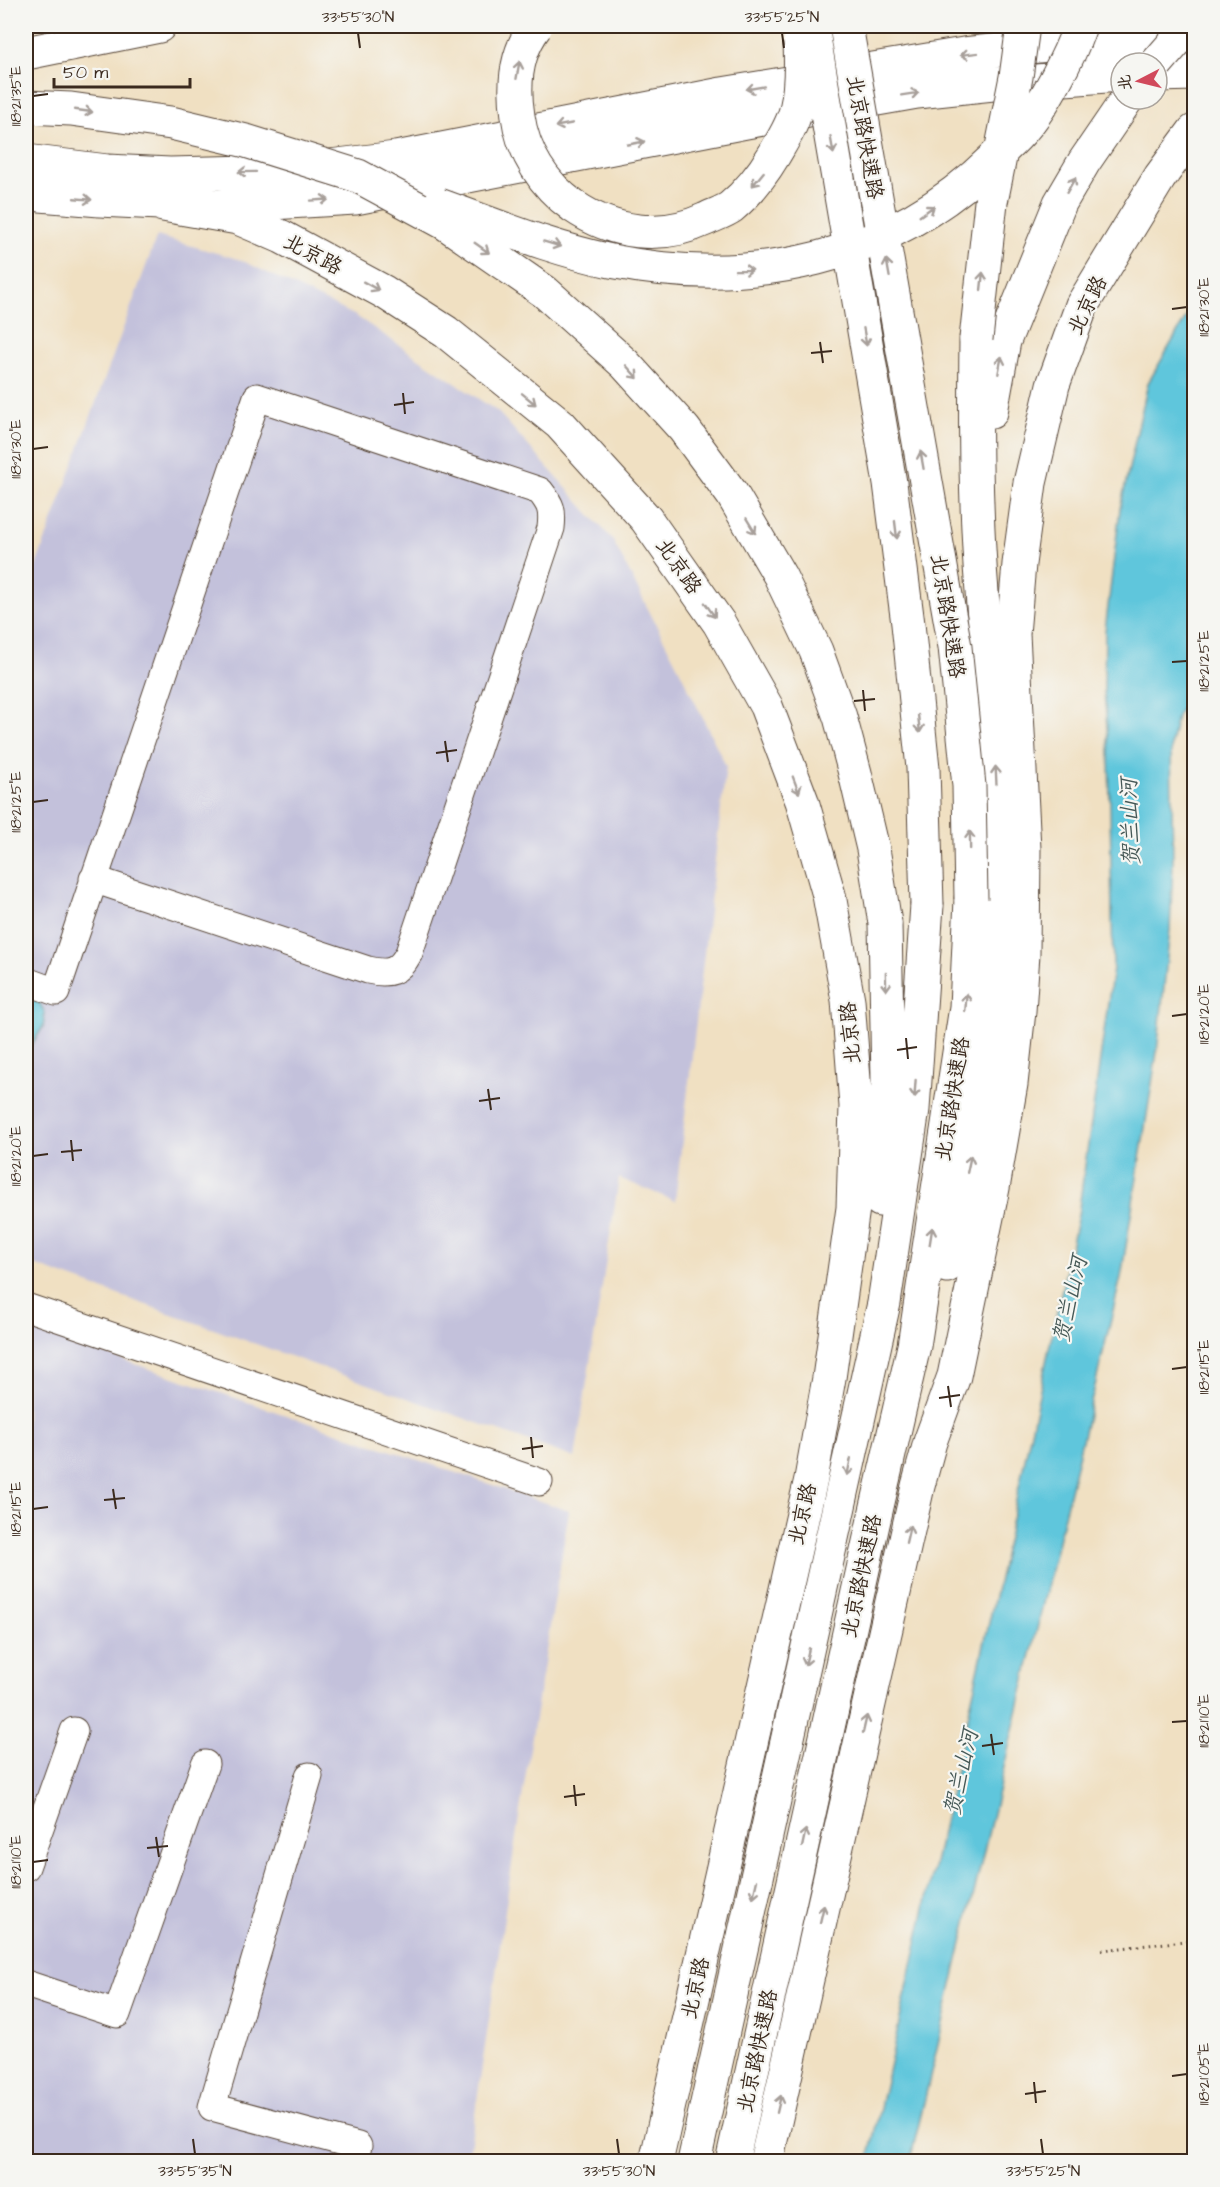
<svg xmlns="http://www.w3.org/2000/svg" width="1220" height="2187" viewBox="0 0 1220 2187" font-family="'Architects Daughter','LXGW WenKai TC',sans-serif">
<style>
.industrial{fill:#c3c1db}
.water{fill:#5fc6dc;stroke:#4d787d;stroke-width:1.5}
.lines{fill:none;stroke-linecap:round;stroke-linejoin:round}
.minor-casing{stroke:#564537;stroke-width:29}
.major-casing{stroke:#564537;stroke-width:35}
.highway-casing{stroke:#564537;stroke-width:35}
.path{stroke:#564537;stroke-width:3;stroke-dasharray:1.5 4.5;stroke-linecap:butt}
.minor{stroke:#fff;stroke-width:27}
.major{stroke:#fff;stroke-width:33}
.highway{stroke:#fff;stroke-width:33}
.highway-bridge-casing{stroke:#564537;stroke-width:35;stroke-linecap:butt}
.highway-bridge{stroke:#fff;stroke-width:33}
.oneway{stroke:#a79f9a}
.ticks{fill:none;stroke:#3b2a1e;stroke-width:2}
.labels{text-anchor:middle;stroke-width:4.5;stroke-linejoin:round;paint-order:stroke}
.street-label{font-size:21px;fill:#3b2a1e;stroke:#f6f6f2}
.water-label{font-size:22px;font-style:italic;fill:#465957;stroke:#f6f6f2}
.neatline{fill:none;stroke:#3b2a1e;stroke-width:2}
.ticks-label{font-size:15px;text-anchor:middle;fill:#3b2a1e}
</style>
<rect width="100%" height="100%" fill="#f6f6f2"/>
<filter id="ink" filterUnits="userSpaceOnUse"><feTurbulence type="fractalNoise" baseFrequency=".0167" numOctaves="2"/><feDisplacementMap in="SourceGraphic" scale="12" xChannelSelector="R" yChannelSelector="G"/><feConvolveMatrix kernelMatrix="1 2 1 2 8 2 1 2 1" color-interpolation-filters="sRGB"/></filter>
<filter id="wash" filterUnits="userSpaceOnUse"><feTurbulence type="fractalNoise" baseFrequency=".008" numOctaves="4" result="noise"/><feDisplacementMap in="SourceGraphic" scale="24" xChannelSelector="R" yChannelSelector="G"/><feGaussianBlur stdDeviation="1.35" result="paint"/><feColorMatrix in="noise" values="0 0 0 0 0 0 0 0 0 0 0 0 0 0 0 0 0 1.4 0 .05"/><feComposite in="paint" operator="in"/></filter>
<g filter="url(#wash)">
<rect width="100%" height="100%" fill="#f0e0c2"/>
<path class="industrial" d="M157 236 241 260 356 316 498 412 612 539 679 669 726 766 675 1201 619 1178 575 1458 26 1262V593Z
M26 1327 569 1511 520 1810 468 2161 83 2162 26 2151Z"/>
<path class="water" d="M1194 304V688L1177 716 1171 744 1173 863 1170 930 1157 1052 1121 1277 910 2161H868L1002 1565 1078 1215 1113 968 1109 751 1104 691 1105 631 1120 509 1148 383Z
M26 996 39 1002 45 1013 43 1027 26 1054Z"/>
</g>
<g filter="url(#ink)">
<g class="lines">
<g class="minor-casing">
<path id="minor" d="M26 981 56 992 257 397 540 491C551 505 553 510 551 528L409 953C399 972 389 975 368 970L93 879
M26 1307 539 1482
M309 1776 212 2107 358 2146 354 2162
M26 1867 74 1731
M26 1984 117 2014 205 1764"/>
</g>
<g class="major-casing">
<path id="major" d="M1157 75 1194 74
M26 161 107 171 170 174 288 171 396 158 722 94 964 54 1048 45 1194 42
M26 191 40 195 100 200 219 206 355 198 746 122 917 92 993 84 1121 75
M163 205 238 218 282 237 384 292 446 332 560 424 646 519 719 623 766 706 802 801 829 895 848 1000 856 1106 853 1208 829 1378 811 1479 656 2162
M766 2162 918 1486 930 1442 954 1376 993 1188 1011 1084 1019 1011 1023 954 1024 849 1013 634 1019 564 1030 483 1053 385 1082 305 1160 177 1194 131"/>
</g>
<g class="highway-casing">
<path id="highway" d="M26 53 159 26
M991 412 1004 341 1060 203 1084 162 1127 99
M880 1200 888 1081 885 923
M947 1266C957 1217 971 1168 979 1119 993 1030 999 939 1000 849 1000 763 988 677 982 592 975 508 975 424 976 339
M694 2162 884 1303 913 1109 927 905
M732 2162 873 1524 914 1346 966 1007 971 899"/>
</g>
<path class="path" d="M1102 1950 1194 1940"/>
<use href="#minor" class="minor"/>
<use href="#major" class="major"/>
<use href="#highway" class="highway"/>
<g class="highway-bridge-casing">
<path id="highway-bridge" d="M536 26C516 52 513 85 518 116 523 153 544 185 573 206 614 234 661 240 706 219 714 215 724 212 731 207 749 192 762 175 774 155 782 141 792 126 796 110 801 89 801 64 800 42
M812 26 890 483 908 624 923 768 927 905
M846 26 955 647 969 786 971 899
M1157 63 1189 26
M26 107 71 109 171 123 246 141 358 176 445 223 545 292 625 364 684 429 732 494 780 576 816 651 840 717 855 773 873 849 885 923
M439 205C495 225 552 249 611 261 752 289 891 260 994 158 1004 148 1015 139 1023 129 1044 106 1070 55 1080 26
M976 339 991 202 1016 77 1023 26"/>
</g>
<use href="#highway-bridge" class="highway-bridge"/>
</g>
<defs><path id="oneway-shaft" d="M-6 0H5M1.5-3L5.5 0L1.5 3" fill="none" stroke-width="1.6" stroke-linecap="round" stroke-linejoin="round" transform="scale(1.5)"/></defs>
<g class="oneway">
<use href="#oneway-shaft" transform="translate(969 54) rotate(173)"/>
<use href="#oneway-shaft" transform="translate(518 70) rotate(-80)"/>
<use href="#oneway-shaft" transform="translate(755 88) rotate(170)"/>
<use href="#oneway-shaft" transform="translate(910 94) rotate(-9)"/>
<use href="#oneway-shaft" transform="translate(84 111) rotate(8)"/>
<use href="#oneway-shaft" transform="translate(564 125) rotate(169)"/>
<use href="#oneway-shaft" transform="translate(636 143) rotate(-11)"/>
<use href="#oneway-shaft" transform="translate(832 145) rotate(80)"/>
<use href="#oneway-shaft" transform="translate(247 172) rotate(179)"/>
<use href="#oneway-shaft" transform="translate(758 179) rotate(129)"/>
<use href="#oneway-shaft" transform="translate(1071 185) rotate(-60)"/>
<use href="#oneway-shaft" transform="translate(83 199) rotate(5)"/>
<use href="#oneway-shaft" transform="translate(320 200) rotate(-4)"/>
<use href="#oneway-shaft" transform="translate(927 211) rotate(-35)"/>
<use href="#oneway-shaft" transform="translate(552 244) rotate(17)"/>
<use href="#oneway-shaft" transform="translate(482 248) rotate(35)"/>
<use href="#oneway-shaft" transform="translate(888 268) rotate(-100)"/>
<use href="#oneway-shaft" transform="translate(744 270) rotate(-1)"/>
<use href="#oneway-shaft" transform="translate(982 281) rotate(-84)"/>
<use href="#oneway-shaft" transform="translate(371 286) rotate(29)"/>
<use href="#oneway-shaft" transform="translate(865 337) rotate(80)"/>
<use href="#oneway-shaft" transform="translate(1000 365) rotate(-79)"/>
<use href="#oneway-shaft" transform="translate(632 372) rotate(48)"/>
<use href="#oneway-shaft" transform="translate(529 399) rotate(39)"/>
<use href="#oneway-shaft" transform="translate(922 460) rotate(-100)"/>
<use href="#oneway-shaft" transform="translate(751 526) rotate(59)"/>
<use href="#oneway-shaft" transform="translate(896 530) rotate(83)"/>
<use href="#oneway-shaft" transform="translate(710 610) rotate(55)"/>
<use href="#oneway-shaft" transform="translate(919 724) rotate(84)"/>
<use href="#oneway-shaft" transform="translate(996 775) rotate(-93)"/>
<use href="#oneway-shaft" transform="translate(796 785) rotate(69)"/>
<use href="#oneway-shaft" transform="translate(970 840) rotate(-91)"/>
<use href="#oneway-shaft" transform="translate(886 982) rotate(89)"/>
<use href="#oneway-shaft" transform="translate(966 1002) rotate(-85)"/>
<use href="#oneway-shaft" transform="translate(915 1089) rotate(94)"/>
<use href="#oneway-shaft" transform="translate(969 1164) rotate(-78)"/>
<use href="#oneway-shaft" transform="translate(931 1236) rotate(-81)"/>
<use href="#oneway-shaft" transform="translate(849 1467) rotate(102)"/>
<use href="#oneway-shaft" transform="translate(908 1534) rotate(-77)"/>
<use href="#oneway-shaft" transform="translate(807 1657) rotate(103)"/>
<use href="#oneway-shaft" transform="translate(865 1724) rotate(-77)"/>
<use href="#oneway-shaft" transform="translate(804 1838) rotate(-78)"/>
<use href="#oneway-shaft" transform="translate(755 1889) rotate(103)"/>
<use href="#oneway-shaft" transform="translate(822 1914) rotate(-77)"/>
<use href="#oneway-shaft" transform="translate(779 2104) rotate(-77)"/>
</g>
</g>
<path class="ticks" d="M358 33 360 48M782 33 784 48M33 96 48 94M1172 309 1187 307M820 342 823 363M811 353 832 351M403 393 405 414M394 405 414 402M33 449 48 447M1172 662 1187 661M863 690 865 711M854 701 875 699M445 741 448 762M436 753 457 750M33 802 48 800M1172 1016 1187 1014M906 1038 908 1059M897 1050 917 1047M488 1089 491 1110M479 1101 500 1098M71 1140 73 1161M61 1152 82 1150M33 1156 48 1154M1172 1369 1187 1367M948 1386 951 1407M939 1398 960 1395M531 1437 533 1458M522 1449 543 1446M113 1489 116 1509M104 1500 125 1498M33 1509 48 1507M1172 1722 1187 1721M991 1734 994 1755M982 1746 1003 1743M574 1785 576 1806M564 1797 585 1794M156 1837 159 1857M147 1848 168 1846M33 1862 48 1860M1172 2076 1187 2074M1034 2082 1036 2103M1025 2094 1046 2091M193 2139 195 2154M617 2139 619 2154M1041 2139 1043 2154"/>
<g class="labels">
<g class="street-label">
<text transform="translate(865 137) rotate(80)" y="7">北京路快速路</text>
<text transform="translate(313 254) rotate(28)" y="7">北京路</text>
<text transform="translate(1087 305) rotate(-64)" y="7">北京路</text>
<text transform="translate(679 566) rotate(55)" y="7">北京路</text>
<text transform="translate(948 616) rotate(81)" y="7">北京路快速路</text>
<text transform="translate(850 1033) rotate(-95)" y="7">北京路</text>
<text transform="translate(952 1099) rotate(-81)" y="7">北京路快速路</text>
<text transform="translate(802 1514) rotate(-77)" y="7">北京路</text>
<text transform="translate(861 1576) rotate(-78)" y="7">北京路快速路</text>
<text transform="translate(695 1988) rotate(-77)" y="7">北京路</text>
<text transform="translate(757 2051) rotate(-78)" y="7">北京路快速路</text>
</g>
<g class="water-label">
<text transform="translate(1129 822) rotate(-92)" y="8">贺兰山河</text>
<text transform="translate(1069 1299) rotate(-77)" y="8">贺兰山河</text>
<text transform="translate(960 1772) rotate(-77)" y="8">贺兰山河</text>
</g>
</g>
<rect width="1220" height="2187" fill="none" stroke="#f6f6f2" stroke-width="66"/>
<g transform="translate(1139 81) rotate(263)"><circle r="28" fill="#f6f6f2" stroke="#aba49d" stroke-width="1.5"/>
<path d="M0-4.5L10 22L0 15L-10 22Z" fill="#d1495b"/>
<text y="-9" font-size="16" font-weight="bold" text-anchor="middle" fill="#3b2a1e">北</text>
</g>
<path d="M54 78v9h136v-9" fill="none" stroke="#3b2a1e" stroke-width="3"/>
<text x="63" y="78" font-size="18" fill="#3b2a1e" stroke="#f6f6f2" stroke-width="4.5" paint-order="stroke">50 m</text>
<rect x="33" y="33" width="1154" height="2121" class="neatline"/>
<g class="ticks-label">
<text x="358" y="22">33°55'30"N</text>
<text x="782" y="22">33°55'25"N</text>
<text transform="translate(16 96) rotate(-90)" y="5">118°21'35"E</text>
<text transform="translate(1204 307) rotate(-90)" y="5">118°21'30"E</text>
<text transform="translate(16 449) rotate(-90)" y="5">118°21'30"E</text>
<text transform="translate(1204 661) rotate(-90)" y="5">118°21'25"E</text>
<text transform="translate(16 802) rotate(-90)" y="5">118°21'25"E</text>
<text transform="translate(1204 1014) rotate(-90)" y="5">118°21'20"E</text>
<text transform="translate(16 1156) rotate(-90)" y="5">118°21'20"E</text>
<text transform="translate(1204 1367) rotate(-90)" y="5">118°21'15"E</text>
<text transform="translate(16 1509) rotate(-90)" y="5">118°21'15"E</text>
<text transform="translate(1204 1721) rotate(-90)" y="5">118°21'10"E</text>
<text transform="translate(16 1862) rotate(-90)" y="5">118°21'10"E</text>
<text transform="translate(1204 2074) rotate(-90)" y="5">118°21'05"E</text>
<text x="195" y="2176">33°55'35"N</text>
<text x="619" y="2176">33°55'30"N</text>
<text x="1043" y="2176">33°55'25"N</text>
</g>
</svg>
